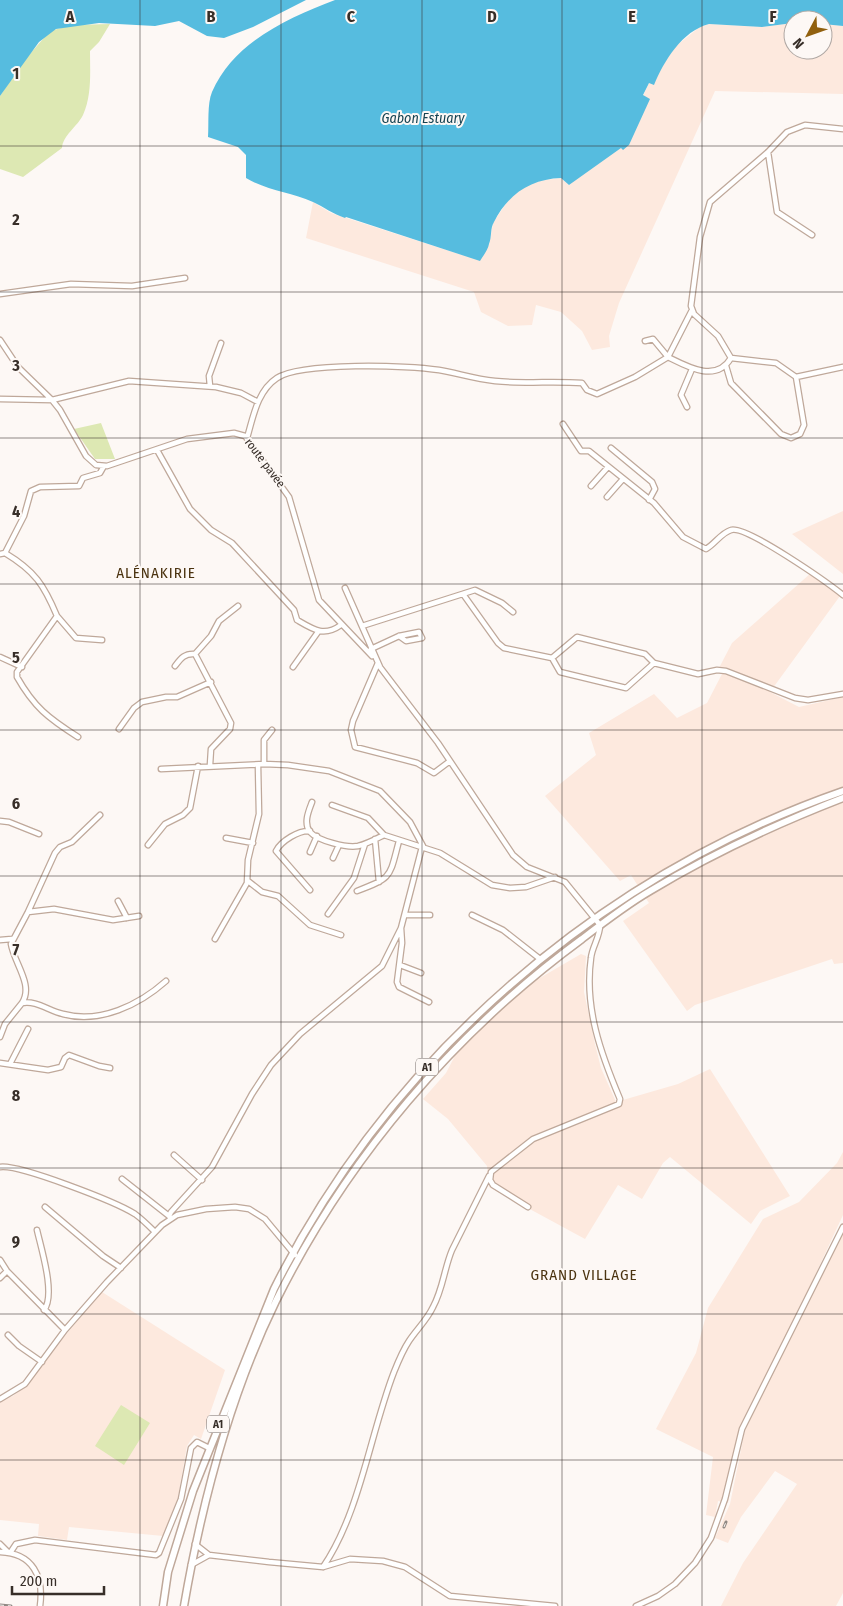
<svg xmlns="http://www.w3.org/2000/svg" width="843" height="1606" viewBox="0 0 843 1606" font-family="'Fira Sans Condensed',sans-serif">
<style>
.built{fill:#fde9de}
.green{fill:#dde8b3}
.water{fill:#56bcdf}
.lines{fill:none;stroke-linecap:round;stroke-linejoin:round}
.minor-casing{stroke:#bfa89a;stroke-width:7}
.highway-casing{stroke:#bfa89a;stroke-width:9}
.minor{stroke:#fff;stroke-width:4.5}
.highway{stroke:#fff;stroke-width:6}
.rail-casing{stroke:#908984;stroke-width:3}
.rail{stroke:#fdf8f5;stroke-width:1;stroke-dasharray:4;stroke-linecap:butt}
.grid{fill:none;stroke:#372e28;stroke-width:1;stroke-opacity:0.55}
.labels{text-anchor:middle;stroke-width:4;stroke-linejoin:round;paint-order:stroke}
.shield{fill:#fdf8f5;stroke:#726b66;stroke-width:1}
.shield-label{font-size:11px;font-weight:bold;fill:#372e28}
.street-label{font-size:12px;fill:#372e28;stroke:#fdf8f5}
.water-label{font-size:14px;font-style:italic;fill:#154251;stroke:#fdf8f5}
.quarter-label{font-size:15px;letter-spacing:1px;fill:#4b3310;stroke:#fdf8f5}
.grid-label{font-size:16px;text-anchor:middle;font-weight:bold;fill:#372e28;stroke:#fdf8f5;stroke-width:4;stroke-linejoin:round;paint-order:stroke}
</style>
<rect width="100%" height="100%" fill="#fdf8f5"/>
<path class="built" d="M793 23V50H823V24L843 26V94L715 91 619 303 609 336 610 347 592 350 582 331 561 312 536 305 532 325 508 326 481 312 474 292 306 238 313 202 331 213 462 255 489 245 493 223 509 199 525 186 537 181 561 178 569 185 650 99 643 96 649 83 676 46 701 26 709 24 762 27Z
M843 511V574L792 534Z
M811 573 840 596 770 692 799 707 843 697V963L834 964 832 959 695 1005 687 1011 623 921 649 903 631 875 620 881 545 796 596 755 589 733 654 694 677 718 707 703 723 672 719 668 732 643Z
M581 954 586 956 584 992 595 1044 601 1068 616 1102 678 1084 710 1069 790 1196 760 1211 751 1224 670 1157 663 1163 642 1199 618 1185 585 1239 489 1187 487 1166 448 1119 423 1099 446 1073 458 1050 483 1026 533 982Z
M843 1152V1215L742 1433 728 1503 718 1501 715 1517 706 1515 713 1457 656 1429 696 1353 708 1308 763 1219 799 1202 837 1163Z
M843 1231V1593L836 1606H721L743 1563 797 1484 775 1471 741 1517 728 1543 715 1538 730 1504 745 1430Z
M102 1292 225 1370 201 1439 194 1435 187 1446 178 1497 163 1536 69 1527 67 1540 38 1536 39 1524 0 1520V1401L13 1396 26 1386 58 1344Z"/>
<path class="green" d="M110 24 99 42 90 51C90 73 92 95 83 115 77 127 63 135 62 148L23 177 0 169V96L22 63 50 31 72 25Z
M101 423 115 459H95L74 429Z
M121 1405 150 1423 124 1465 95 1446Z"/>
<path class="water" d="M0 0H306L253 27 224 38 207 36 179 21 155 26 99 23 56 29 39 42 0 96Z
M335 0H843V26L823 24V20H793V23L762 27 709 24C682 31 664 61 654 85L649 83 643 95 650 99 629 145 623 150 621 148 569 185 561 178C531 179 508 194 494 222 490 228 492 237 489 244 488 250 483 256 480 261L346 217 345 218C333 214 324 207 313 202 291 192 268 191 246 178V155L238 147 208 137C209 124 207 104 212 92 234 42 288 18 335 0Z"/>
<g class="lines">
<g class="minor-casing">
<path id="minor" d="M768 152 777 212 812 235
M0 294 71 284 132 286 185 278
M692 310 668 357C688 367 716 383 731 358
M0 340 18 367 52 400 129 381 216 387 241 393 258 402
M731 358 718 336 694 314 691 306 700 237 710 202 768 152 787 132 805 125 843 129
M731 358 776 363 796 377 843 367
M726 366 731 383 781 434 791 438 800 434 804 425 796 377
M210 386 209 376 221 343
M0 399 52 400 60 410 86 456 96 465 107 466 187 439 234 433 245 436 289 497 319 600 372 656
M687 407 681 395 692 369
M563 424 581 451H589L654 503 683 537 706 549C715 544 721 533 731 530 746 525 828 583 843 595
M247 438C253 418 257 391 277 378 301 362 408 365 439 370 457 373 475 379 495 381 524 384 553 381 582 383L587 390 597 394 635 377 668 357 653 339 645 341
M611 448 652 482 655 489 649 500
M157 450 190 509 211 530 232 543 294 610 297 620C314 630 324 637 341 625
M591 486 608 467
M607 497 623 479
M5 553 24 516 31 491 40 487 79 486 83 478 100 473 104 466
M0 554 5 553C35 571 44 585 57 616L17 672V677C34 707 48 718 78 737
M345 588 380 667 438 743 513 855 527 867 565 882 600 925C600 937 592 947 591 958 584 1008 601 1054 620 1099L619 1104 533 1139 491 1172 490 1180 493 1185 528 1207
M463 594 498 643 504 648 552 658 577 637 645 654 654 663 698 674 717 670 726 671 795 698 808 700 843 694
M57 616 76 638 102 640
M362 626 475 590 502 603 513 612
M371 649 399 636 419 632 422 638 406 641 399 636
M195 654 231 723 230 729 211 749 210 765
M0 657 22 667
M552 658 560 672 626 688 654 663
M378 663 353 721 351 730 355 747 417 763 434 773 450 761
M175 666C181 658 185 653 195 654L211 636 219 621 238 606
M293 667 318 632
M119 729 134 708 142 702 166 697H177L211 682
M264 764V740L272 730
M161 769 264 764 288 765 329 771 380 791 410 822 424 848
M312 802C309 810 303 823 310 832 318 841 347 848 358 846 367 844 376 839 384 835
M332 805 368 818 384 835 440 853 492 885 510 888 526 887 555 877
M0 821 9 822 39 834
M226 838 253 843
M375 839 379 882
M148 845 165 824 183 815 190 808 198 766
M422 847 401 928 402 943 397 982 399 987 429 1002
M310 852 317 836
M333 858 339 845
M248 881 262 892 278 896 310 925 341 935
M310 890 276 851C281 841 299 830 310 831
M357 891C393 877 389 878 399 841
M118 901 127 918
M28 912 55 853 60 847 72 842 100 815
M328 914 354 878 365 844
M405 915H430
M472 915 503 930 540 959
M215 939 247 883 248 860 259 814 258 765
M0 940 12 939
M400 965 421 973
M22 1003C34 985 14 963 11 944L28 912 54 909 113 920 139 916
M0 1037 5 1024 22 1003C36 1000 49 1011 63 1014 100 1024 139 1005 166 981
M0 1063 48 1070 61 1067 65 1058 69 1055 99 1066 110 1068
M10 1064 28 1029
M174 1155 202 1180
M0 1167C19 1164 116 1202 135 1214 142 1219 149 1226 155 1232
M122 1179 169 1216
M45 1207 103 1256 121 1268
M171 1219 169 1216 171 1212 212 1167 252 1094 271 1065 300 1034 382 966 401 928
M37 1230C41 1248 56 1295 44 1310
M0 1260 7 1271 65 1330
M0 1278 7 1271
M8 1335 19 1346 42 1362
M0 1399 25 1384 65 1330 107 1282 162 1225 177 1215 206 1209 235 1207 249 1209 265 1219 295 1255
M0 1544 8 1552
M195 1544 209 1555 269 1562 323 1567 350 1559 383 1561 405 1567 450 1596 555 1606
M0 1552C33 1553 44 1577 40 1606
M10 1553 16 1544 35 1540 156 1555 159 1553 181 1499 191 1448 197 1442 209 1448
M191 1565 209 1555
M323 1567C360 1513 370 1434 394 1372 398 1362 403 1350 409 1341 417 1329 427 1320 433 1307 443 1289 444 1269 452 1250L489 1176
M636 1606 658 1596 675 1584 695 1563 711 1538 725 1499 742 1429 843 1227"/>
</g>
<g class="highway-casing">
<path id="highway" d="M163 1606 168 1572 193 1491 274 1289C390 1057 599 876 843 791
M184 1606C202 1502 229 1397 276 1301 347 1158 454 1033 582 939 604 922 626 905 650 891 711 854 776 824 843 798"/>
</g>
<use href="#minor" class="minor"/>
<use href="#highway" class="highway"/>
<g class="rail-casing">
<path id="rail" d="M724 1527 726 1522
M0 1605 11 1606"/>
</g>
<use href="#rail" class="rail"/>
</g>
<path class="grid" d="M140 0V1606M281 0V1606M422 0V1606M562 0V1606M702 0V1606M0 146H843M0 292H843M0 438H843M0 584H843M0 730H843M0 876H843M0 1022H843M0 1168H843M0 1314H843M0 1460H843"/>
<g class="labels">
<g class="shield">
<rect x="416" y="1058.5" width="22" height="17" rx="4"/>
<rect x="207" y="1415.5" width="22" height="17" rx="4"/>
</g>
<g class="shield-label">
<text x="427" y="1071">A1</text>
<text x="218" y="1428">A1</text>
</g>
<g class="street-label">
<text transform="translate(265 463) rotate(53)" y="4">route pavée</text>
</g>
<g class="water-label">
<text x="423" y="123">Gabon Estuary</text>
</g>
<g class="quarter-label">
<text x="156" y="578">ALÉNAKIRIE</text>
<text x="584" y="1280">GRAND VILLAGE</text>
</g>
</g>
<g class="grid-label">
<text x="70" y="22">A</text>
<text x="211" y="22">B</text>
<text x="351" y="22">C</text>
<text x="492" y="22">D</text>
<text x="632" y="22">E</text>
<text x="773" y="22">F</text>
<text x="16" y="79">1</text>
<text x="16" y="225">2</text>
<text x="16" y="371">3</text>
<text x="16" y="517">4</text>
<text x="16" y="663">5</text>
<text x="16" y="809">6</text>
<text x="16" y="955">7</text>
<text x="16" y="1101">8</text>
<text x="16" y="1247">9</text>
</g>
<g transform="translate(808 35) rotate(229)"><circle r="24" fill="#fdf8f5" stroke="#aea7a3"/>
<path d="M0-4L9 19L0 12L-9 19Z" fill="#91600e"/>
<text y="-8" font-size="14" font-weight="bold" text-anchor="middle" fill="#372e28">N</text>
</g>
<path d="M12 1586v8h92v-8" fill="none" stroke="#372e28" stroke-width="2.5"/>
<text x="20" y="1586" font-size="15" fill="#372e28" stroke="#fdf8f5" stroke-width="4" paint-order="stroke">200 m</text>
</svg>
